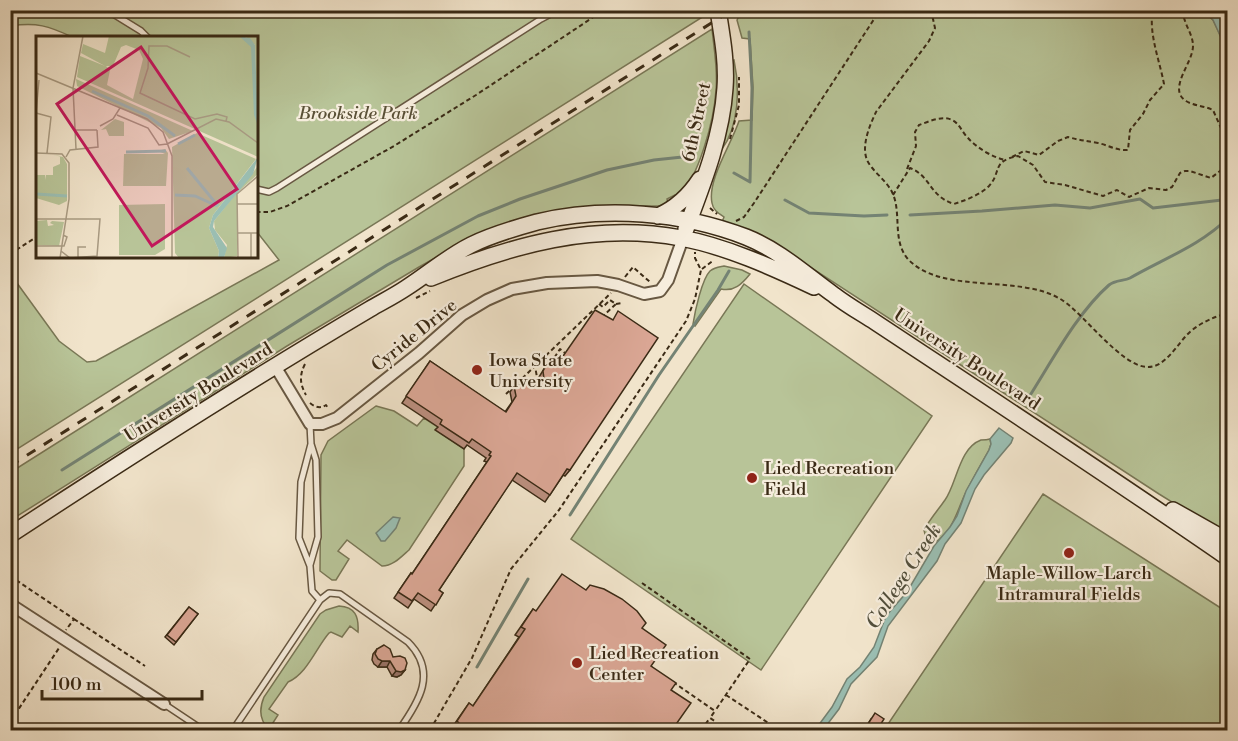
<svg xmlns="http://www.w3.org/2000/svg" width="1238" height="741" viewBox="0 0 1238 741" font-family="'Libre Bodoni',serif">
<style>
.green{fill:#b8c498;stroke:#797756;stroke-width:1.5}
.water{fill:#9bbfb3;stroke:#748374;stroke-width:1.5}
.lines{fill:none;stroke-linecap:round;stroke-linejoin:round}
.stream{stroke:#748374;stroke-width:3}
.service-casing{stroke:#685842;stroke-width:8}
.minor-casing{stroke:#685842;stroke-width:14}
.secondary-casing{stroke:#3a2a15;stroke-width:18}
.path{stroke:#3a2a15;stroke-width:2;stroke-dasharray:4.5 3;stroke-linecap:butt}
.service{stroke:#f6eddd;stroke-width:5}
.minor{stroke:#f6eddd;stroke-width:10}
.secondary{stroke:#f6eddd;stroke-width:15}
.rail{stroke:#3a2a15;stroke-width:3;stroke-dasharray:10 10;stroke-linecap:butt}
.wall{fill:#bb8f7f;stroke:#3a2a15;stroke-width:1.5}
.shaded-wall{fill:#997468;stroke:#3a2a15;stroke-width:1.5}
.building{fill:#daa694;stroke:#3a2a15;stroke-width:1.5}
.poi-dot{fill:#8f2418;stroke:#f6eddd;stroke-width:2}
.labels{text-anchor:middle;stroke-width:4.5;stroke-linejoin:round;paint-order:stroke}
.park-label{font-size:18px;font-style:italic;fill:#5a5036;stroke:#f6eddd}
.street-label{font-size:18px;fill:#3a2a15;stroke:#f6eddd}
.poi-label{font-size:18px;fill:#3a2a15;stroke:#f6eddd;text-anchor:start}
.water-label{font-size:20px;font-style:italic;fill:#524f3c;stroke:#f6eddd}
.inset-river{fill:none;stroke:#9bbfb3;stroke-width:3}
.inset-road{fill:none;stroke:#a89a82;stroke-width:1.5}
.view{fill:#c2185b;fill-opacity:0.15;stroke:#c2185b;stroke-width:3}
.inset-edge{fill:none;stroke:#3a2a15;stroke-width:3}
</style>
<rect width="100%" height="100%" fill="#f1e4cb"/>
<filter id="stains"><feTurbulence type="fractalNoise" baseFrequency=".00333" numOctaves="4"/><feColorMatrix values="0 0 0 0 .2 0 0 0 0 .09 0 0 0 0 .02 0 0 0 .5 -.17"/></filter>
<radialGradient id="worn" r=".72"><stop offset=".6" stop-color="#630" stop-opacity="0"/><stop offset="1" stop-color="#630" stop-opacity=".3"/></radialGradient>
<path class="green" d="M10 11H712L11 453V278L14 279 59 341 87 362 96 361 279 260 257 232 256 38 72 37C49 26 36 22 11 26Z
M742 11H1203L1213 20 1228 51 1227 536 1159 494 784 250 722 222 724 217C718 213 713 210 712 203 707 180 732 143 739 121L752 120 753 87 750 39 742 38 737 20Z
M712 29C714 49 718 70 716 90 714 121 699 176 678 199L675 195 667 199 668 204 658 206H615L476 235 419 267 287 346 11 520V472Z
M734 60C740 88 739 126 722 149 730 119 733 91 731 61Z
M724 266 742 270 750 274C742 284 734 292 721 289L695 326 693 324C695 311 702 279 710 271 715 267 719 267 724 266Z
M744 284 932 416 761 670 571 539Z
M376 406 394 411 417 426 424 418 438 427 436 430 464 449V466L409 550C401 557 393 566 382 566L347 540 338 551 349 559 336 580H332L320 571 321 455 328 441Z
M990 439 991 444 989 450C981 464 973 478 966 492 957 510 953 533 934 543L926 538 924 530C930 519 938 510 945 500 957 483 959 448 981 440 984 440 987 440 990 439Z
M1043 494 1227 612V730H884Z
M339 606C355 607 359 616 358 632L350 626 342 637 331 632 329 633C316 648 307 674 288 682L269 709 278 715 269 729C259 720 259 709 264 697L320 614 326 610Z"/>
<path class="water" d="M1203 11H1227V51L1213 20Z
M999 428 1013 438 1011 443 984 475 975 489 961 523 945 544 937 561 888 626 877 657 851 684 839 709 823 730H815L832 707 847 679 860 667 874 647 886 616 907 592 934 546 950 527 957 516 966 491 989 450 991 444 990 439Z
M393 517 400 518 396 528 385 541H381L376 533Z"/>
<g class="lines">
<path class="stream" d="M734 173 750 182 752 88 749 32
M785 200 809 213 864 216 887 215
M910 215 982 211 1055 205 1090 208 1140 199 1153 208 1222 200 1228 198
M1029 397C1052 361 1077 313 1109 285 1115 280 1124 281 1130 278 1163 259 1201 245 1228 218
M62 470 387 265 478 216 520 199 607 170 654 160 692 156
M570 515 659 375 718 290 729 271
M477 667 528 579"/>
<g class="service-casing">
<path id="service" d="M107 10 141 31 148 38
M256 189 269 192 277 188 541 19 558 10
M310 424 311 444 316 460 318 537 310 565
M311 444 301 482 299 538 310 566 312 591 320 600
M164 704 203 730
M233 730 320 600 329 593 340 594 408 642C438 672 419 702 399 730"/>
</g>
<g class="minor-casing">
<path id="minor" d="M275 366 310 424H322L337 418 419 353 462 315 487 300 512 289 547 283 597 281 618 285 644 294 660 291 668 280 683 238
M10 604 164 704"/>
</g>
<g class="secondary-casing">
<path id="secondary" d="M658 216C676 208 689 196 700 179
M686 229C703 184 722 136 725 88 727 62 722 36 718 10
M431 278C512 245 593 222 681 238 725 246 774 268 814 287
M1173 510 1228 541
M10 535C129 457 248 381 370 309 382 302 394 296 406 288 428 274 447 257 471 245 491 235 515 228 537 222 605 206 681 212 746 237 779 250 805 274 834 295 847 305 861 313 875 322 993 400 1111 477 1228 558"/>
</g>
<path class="path" d="M931 10 935 28 929 41 876 112C870 125 861 145 867 160 872 171 886 180 892 192 902 212 892 239 907 258 940 296 1020 273 1062 300 1084 314 1121 366 1147 367 1166 368 1178 342 1191 331 1202 322 1214 317 1228 313
M1183 10C1183 24 1193 33 1193 46 1193 63 1167 89 1186 101 1194 106 1205 106 1213 110L1228 144
M730 139 739 105V77
M1012 157 1024 151 1039 155 1058 141 1068 137C1078 140 1087 141 1098 143 1108 145 1117 151 1128 150L1130 130 1143 114 1150 100 1164 84C1160 62 1148 32 1153 10
M907 169 916 146 915 132 919 125C928 122 942 115 952 120 959 123 962 132 968 138 977 148 992 157 1005 160
M893 195 910 168C931 176 929 196 954 204 966 200 980 195 989 186 1002 172 991 161 1018 156L1033 165 1045 182 1065 185 1103 196 1117 190 1129 197 1149 188 1166 190 1172 187 1180 173 1185 171H1190L1211 178 1220 171 1228 161
M710 208 717 214
M256 212H270L287 206 394 146 476 95 604 10
M736 221 744 217 754 203 880 10
M10 254 38 236
M702 269 714 260
M625 277 633 267 650 282
M416 298 430 291
M599 304 603 307 610 300 616 304 603 316
M616 304 623 303
M544 358 551 363 560 349 565 353
M305 364C299 376 300 384 306 395
M535 366 611 293
M506 394 535 366 538 383
M310 403C315 407 320 409 326 405L328 408
M10 576 74 619 66 630
M642 583 750 659 715 711
M74 619 145 666
M673 682 715 711 710 718 716 722
M726 695 779 730
M15 730 14 723 16 713 59 648
M430 730 472 658 511 569 559 510 686 321 695 299 701 270 695 258V252
M701 730 710 718"/>
<use href="#service" class="service"/>
<use href="#minor" class="minor"/>
<use href="#secondary" class="secondary"/>
<path class="rail" d="M10 466 732 10"/>
</g>
<path class="wall" d="M430 361 505 412 512 402 510 392 514 386 539 380V377L547 364 570 470 565 476 563 475 545 502 512 480 439 590 443 593 431 611 414 599 408 608 394 598 411 573 412 574 487 462 484 461 486 458 467 445 464 449 435 430 438 427 402 403Z
M189 607 198 614 174 645 165 637Z
M533 609 536 611 642 628 651 666 671 690 672 730H453L451 729 469 703 473 706 519 637 515 635Z
M377 649 393 657 405 670 401 675 397 677 392 676 387 667H378L374 664 372 660 373 654Z
M871 719 877 730H864Z"/>
<path class="shaded-wall" d="M382 661H390L387 667H378Z
M405 670 401 675 397 677 392 676 396 671Z"/>
<path class="building" d="M595 310 613 320 618 311 658 338 570 470 567 469 550 495 517 473 439 590 443 593 436 605 418 593 412 601 398 592 411 573 412 574 491 456 489 455 491 452 472 439 469 443 440 424 442 420 406 396 430 361 506 412 516 396 514 386 544 379 543 371 547 364 559 362Z
M562 574 586 590 590 585 604 589 622 599 637 611 646 623 642 628 666 645 651 666 676 683 671 690 691 703 672 730H456L460 724 457 721 469 703 473 706 525 629 521 627 533 609 536 611Z
M189 607 198 614 176 642 167 635Z
M384 645 390 649 393 657 400 656 405 658 407 663 405 670 401 672 396 671 390 661H382L378 659 375 654 377 649Z
M875 713 884 719 877 730H871L866 727Z"/>
<g class="poi-dot">
<circle cx="477" cy="370" r="6"/>
<circle cx="752" cy="478" r="6"/>
<circle cx="1069" cy="553" r="6"/>
<circle cx="577" cy="663" r="6"/>
</g>
<g class="labels">
<g class="park-label">
<text x="358" y="119">Brookside Park</text>
</g>
<g class="street-label">
<text transform="translate(696 122) rotate(-78)" y="6">6th Street</text>
<text transform="translate(414 335) rotate(-39)" y="6">Cyride Drive</text>
<text transform="translate(967 359) rotate(33)" y="6">University Boulevard</text>
<text transform="translate(198 392) rotate(-32)" y="6">University Boulevard</text>
</g>
<g class="poi-label">
<text x="489" y="366">Iowa State<tspan x="489" dy="21">University</tspan></text>
<text x="764" y="474">Lied Recreation<tspan x="764" dy="21">Field</tspan></text>
<text x="1069" y="579" text-anchor="middle">Maple-Willow-Larch<tspan x="1069" dy="21">Intramural Fields</tspan></text>
<text x="589" y="659">Lied Recreation<tspan x="589" dy="21">Center</tspan></text>
</g>
<g class="water-label">
<text transform="translate(903 576) rotate(-57)" y="7">College Creek</text>
</g>
</g>
<g transform="translate(36 36)">
<rect width="222" height="222" fill="#f1e4cb"/>
<path d="M73 0H207L216 7 217 30 220 44 219 9 209 0H222V121L41 41 44 20 69 30 45 17 47 8 69 17ZM90 9 103 14 107 23 97 63 71 49 74 34 70 30H77L85 11ZM40 43 157 95 133 103 125 92 41 50ZM79 83 88 86V100H73L70 93 65 94ZM161 97 220 123 177 179 173 192 183 215 182 222H143L139 217 136 111ZM122 115 129 113 132 117 130 150H87L88 118H129ZM17 119 27 121 31 128V165L23 169 0 162V131L1 139H9V144L10 139H17V131L24 128V120ZM222 130V138L201 157V220L188 222 191 209 179 194 178 185ZM129 168V213L119 219H83V169ZM11 184 12 190 18 189 14 187 16 185 28 186 23 210 0 209V185Z" fill="#b8c498" fill-rule="evenodd"/>
<path d="M203 0 214 2 219 9 222 90 218 79 215 11ZM222 121 217 138 178 185 177 191 191 212 188 222H182L183 215 173 192 177 179Z" fill="#9bbfb3"/>
<path class="inset-river" d="M56 55 112 80 139 100M142 108 159 99M90 116 130 115M151 132 182 170M0 158 31 160M139 159 159 160 181 170"/>
<path class="inset-road" d="M154 21 131 10H113L112 32 104 57 159 83 181 78 191 81 190 85M0 37 111 83 127 96 136 120V222M0 77 15 81 11 117M0 77 3 44M81 79 112 92 123 109 131 108M64 90 77 83 84 72M37 94H61M131 108 180 83 193 86 222 107M40 113 37 52 47 0M0 117 26 118 33 127V163L24 222M30 121 34 114 62 111 61 94M201 168H222M0 183H64L61 220 34 222 25 215M202 197H222M215 197V222M0 210H28L31 201 27 199M42 222V211H50M202 222 201 158 222 140"/>
<path class="view" d="M105 11 201 153 116 210 21 68Z"/>
<rect width="222" height="222" class="inset-edge"/>
</g>
<rect width="1238" height="741" fill="none" stroke="#f1e4cb" stroke-width="36"/>
<rect x="12" y="12" width="1214" height="717" fill="none" stroke="#3a2a15" stroke-width="3"/>
<rect x="18" y="18" width="1202" height="705" fill="none" stroke="#3a2a15" stroke-width="1.5"/>
<path d="M42 690v9h160v-9" fill="none" stroke="#3a2a15" stroke-width="3"/>
<text x="51" y="690" font-size="18" fill="#3a2a15" stroke="#f6eddd" stroke-width="4.5" paint-order="stroke">100 m</text>
<rect width="100%" height="100%" filter="url(#stains)"/>
<rect width="100%" height="100%" fill="url(#worn)"/>
</svg>
